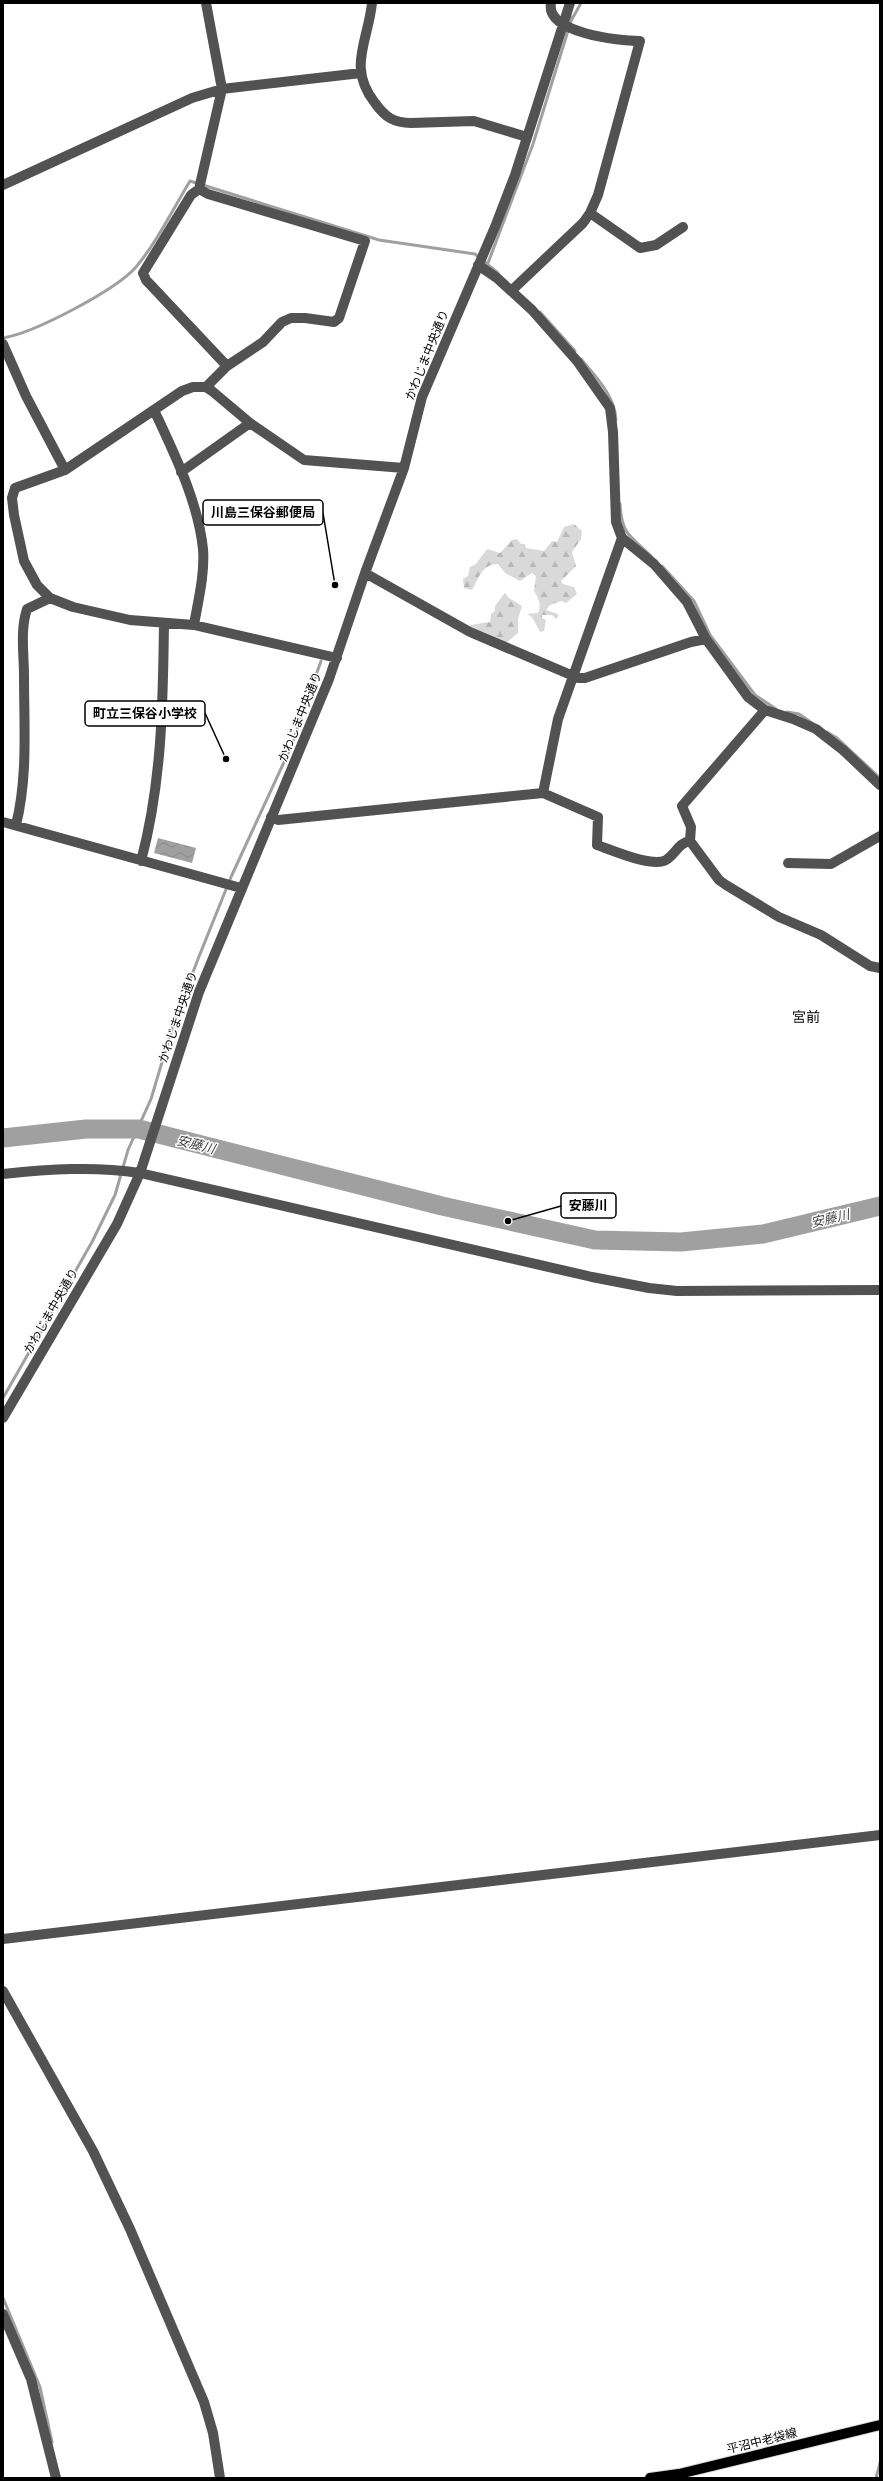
<svg xmlns="http://www.w3.org/2000/svg" width="883" height="2481" viewBox="0 0 883 2481" font-family="'Fira Sans Condensed','Noto Sans JP',sans-serif">
<style>
.forest{fill:url(#forest-firs)}
.water{fill:url(#water-waves)}
.lines{fill:none;stroke-linecap:round;stroke-linejoin:round}
.stream{stroke:#a0a0a0;stroke-width:3}
.river{stroke:#a0a0a0;stroke-width:19}
.major-casing{stroke:#dbdbdb;stroke-width:12}
.minor{stroke:#525252;stroke-width:10}
.major{stroke:#000;stroke-width:10}
.labels{text-anchor:middle;stroke-width:3;stroke-linejoin:round;paint-order:stroke}
.street-label{font-size:12px;fill:#000;stroke:#fff}
.water-label{font-size:13px;font-style:italic;fill:#414141;stroke:#fff}
.quarter-label{font-size:14px;fill:#000;stroke:#fff}
.leader{fill:none;stroke:#000;stroke-width:1.5}
.callout-dot{fill:#000;stroke:#fff;stroke-width:1.5}
.callout{fill:#fff;stroke:#000;stroke-width:1.5}
.callout-label{font-size:13px;text-anchor:middle;font-weight:bold;fill:#000}
</style>
<defs>
<pattern id="forest-firs" width="22" height="20" patternUnits="userSpaceOnUse"><rect width="22" height="20" fill="#d9d9d9"/><path d="M5 1l3.5 6h-7zM16 11l3.5 6h-7z" fill="#b8b8b8"/></pattern>
<pattern id="water-waves" width="16" height="10" patternUnits="userSpaceOnUse"><rect width="16" height="10" fill="#a0a0a0"/><path d="M0 5q4-4 8 0t8 0" fill="none" stroke="#888"/></pattern>
</defs>
<rect width="100%" height="100%" fill="#fff"/>
<path class="forest" d="M574 524 582 531 581 539 572 552 576 566 561 581 563 584 574 587 577 594 566 603 561 601 550 605 546 610 558 614V617L556 619 552 615H542V618L546 620 544 631 540 632 532 617 527 614 538 613C542 605 538 597 534 591L536 576 532 573 520 581 505 573 498 564C482 564 479 578 472 590L464 588 463 579 468 576 470 567 476 564 487 549 500 553 512 540 517 539 521 544H525L526 548 544 551 552 541 557 542 564 527Z
M505 593 509 598 522 606 518 619V633L506 643H482L472 636 470 625 490 622 491 614 495 611V606Z"/>
<path class="water" d="M158 838 196 848 192 863 154 853Z"/>
<g class="lines">
<path class="stream" d="M571 21 581 3
M488 263 533 144 571 21 570 15
M540 312 575 351
M3 338C34 333 116 290 136 267 157 242 173 209 190 181L379 240 475 254 498 273
M581 359C596 377 615 396 616 420
M620 504C622 536 630 535 651 556
M662 566 694 601 710 635 755 695 776 709
M787 712 799 714 812 723
M827 732 837 738 880 778
M3 1398 92 1242 115 1195 128 1150 151 1099 174 1022 198 959 231 877 291 747 321 661
M3 2298 40 2387 52 2442
M876 2478 880 2463"/>
<path class="river" d="M3 1138 86 1129H139L442 1206 595 1240 681 1242 763 1234 880 1206"/>
<g class="major-casing">
<path id="major" d="M650 2478 679 2474 880 2425"/>
</g>
<path class="minor" d="M372 3C368 42 347 67 375 103 385 117 394 123 411 123L474 121 527 137
M3 185 192 98 222 89 361 73
M199 189 191 195 143 273 146 280 227 366
M590 213 640 248 656 245 683 227
M478 265 497 278 532 310 577 361 610 408 613 432 616 522 622 538 654 564 687 602 706 639 748 697 765 710 793 719 816 729 843 750 880 785
M511 291 583 223 590 213 598 195 640 41C619 41 545 33 551 3
M3 344 26 396 65 470
M206 387 227 366 263 342 282 322 291 318H305L334 322 339 318 365 241 208 194 199 189 222 89 206 3
M154 410C174 453 198 501 203 549 205 574 198 601 194 625
M181 472 250 423
M622 538 558 719 543 793 598 817 597 845C612 850 652 868 666 860 676 854 678 843 690 841
M365 573 470 632 578 678H585L691 642 706 639
M337 658 194 625 130 620 73 607 50 598 37 585 24 561 14 515 12 498 15 488 65 470 182 391 193 387H206L212 391 250 423 304 460 404 468
M765 710 682 806 691 827 690 841 719 880 726 885 779 917 821 935 870 966 880 968
M271 817 278 820 543 793
M3 822 241 888
M16 825C28 776 24 727 24 676 24 654 20 630 27 609L50 598
M141 861C162 783 163 703 164 623
M788 863 831 864 880 836
M3 1174C49 1169 94 1166 140 1173L592 1277 649 1288 677 1291 880 1290
M3 1418 117 1224 140 1173 199 992 329 679 365 573 404 468 422 397 495 227 515 175 570 3
M3 1939 880 1835
M3 1991 93 2151 130 2229 204 2402 213 2433 220 2478
M3 2314 31 2379 56 2478"/>
<use href="#major" class="major"/>
</g>
<g class="labels">
<g class="street-label">
<text transform="translate(427 355) rotate(-68)" y="4">かわじま中央通り</text>
<text transform="translate(300 717) rotate(-68)" y="4">かわじま中央通り</text>
<text transform="translate(178 1017) rotate(-71)" y="4">かわじま中央通り</text>
<text transform="translate(51 1311) rotate(-60)" y="4">かわじま中央通り</text>
<text transform="translate(762 2441) rotate(-14)" y="4">平沼中老袋線</text>
</g>
<g class="water-label">
<text transform="translate(196 1144) rotate(14)" y="5">安藤川</text>
<text transform="translate(830 1218) rotate(-13)" y="5">安藤川</text>
</g>
<g class="quarter-label">
<text x="806" y="1022">宮前</text>
</g>
</g>
<path class="leader" d="M335 585L323 513M226 759L205 713M508 1221L561 1206"/>
<g class="callout-dot">
<circle cx="335" cy="585" r="4"/>
<circle cx="226" cy="759" r="4"/>
<circle cx="508" cy="1221" r="4"/>
</g>
<g class="callout">
<rect x="203" y="500" width="120" height="25" rx="4"/>
<rect x="85" y="701" width="120" height="25" rx="4"/>
<rect x="561" y="1193" width="55" height="25" rx="4"/>
</g>
<g class="callout-label">
<text x="263" y="517">川島三保谷郵便局</text>
<text x="145" y="718">町立三保谷小学校</text>
<text x="588" y="1210">安藤川</text>
</g>
<rect width="883" height="2481" fill="none" stroke="#000000" stroke-width="8"/>
</svg>
